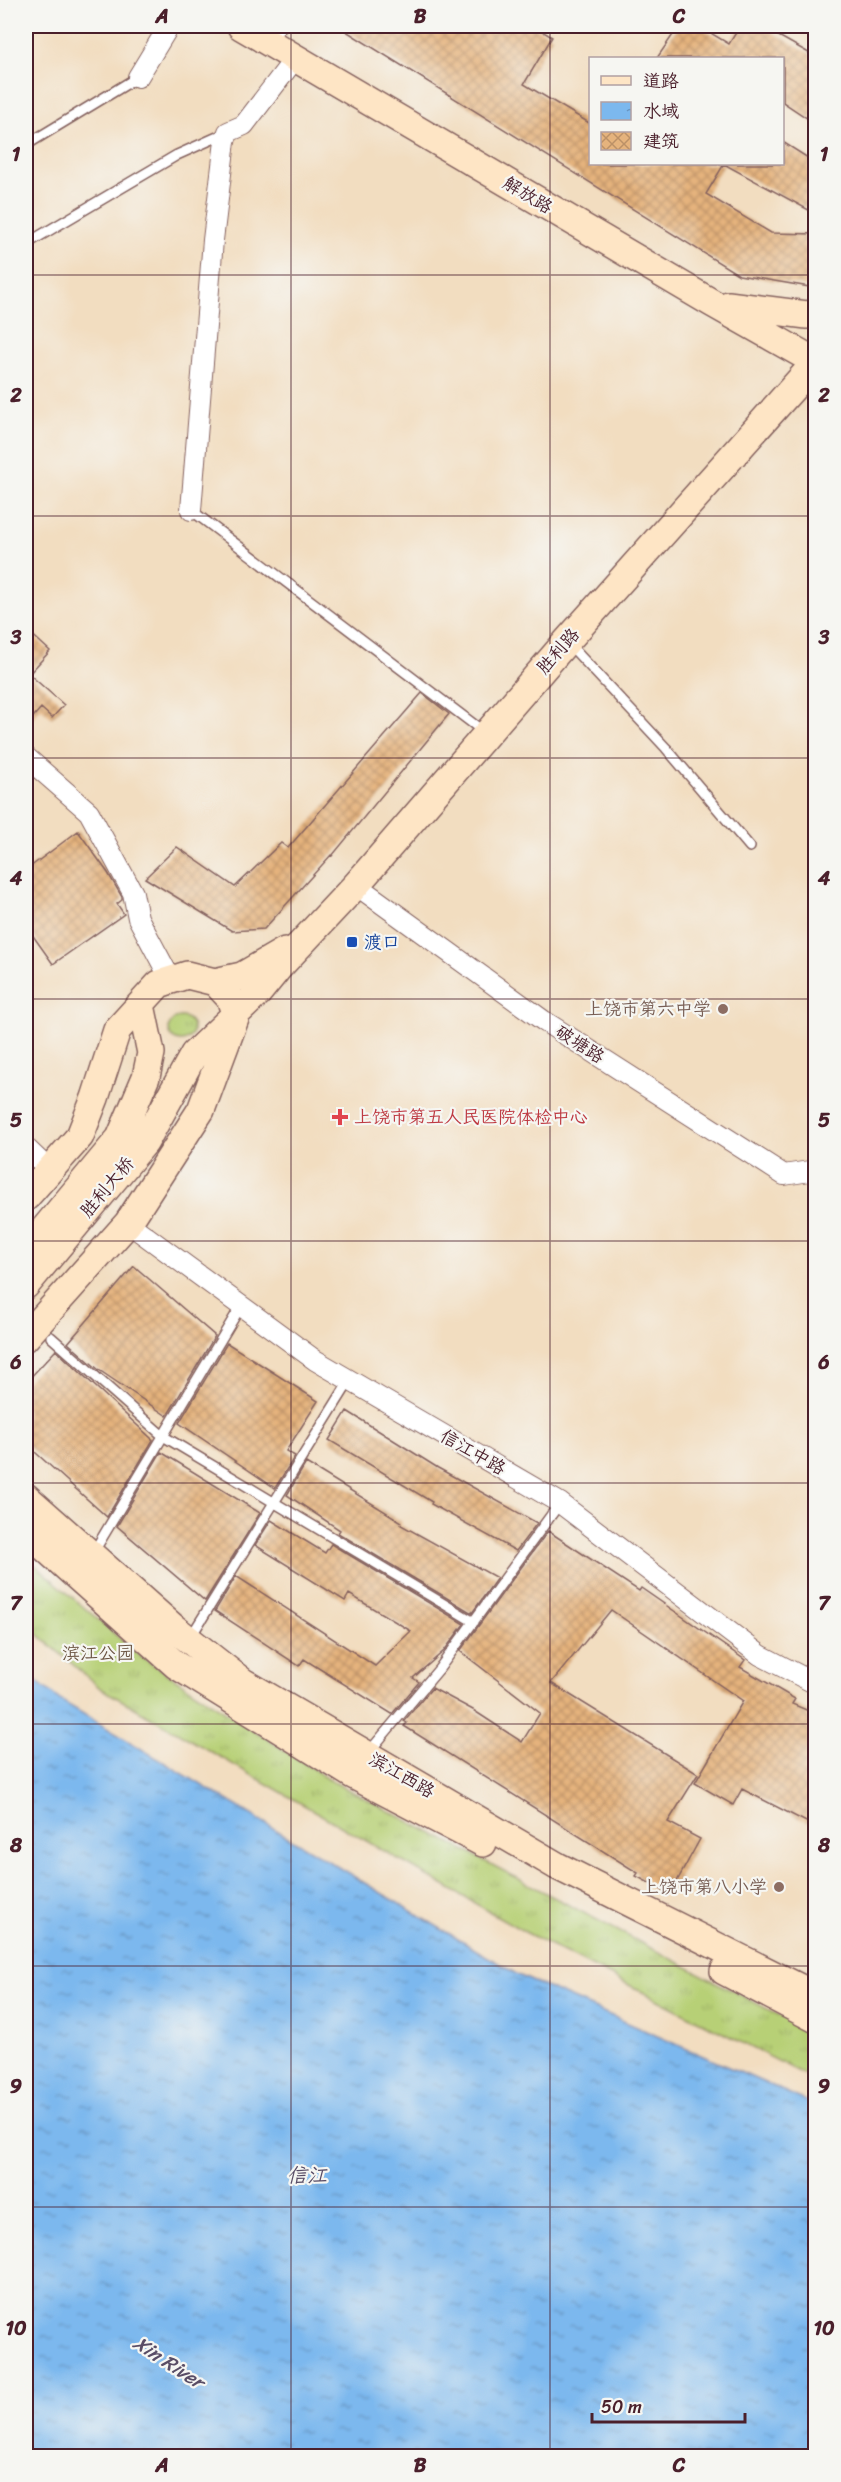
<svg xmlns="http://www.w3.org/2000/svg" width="841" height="2482" viewBox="0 0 841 2482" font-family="Sriracha,'LXGW WenKai TC',sans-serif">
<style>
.grass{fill:url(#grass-tufts);stroke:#807850;stroke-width:1.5}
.water{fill:url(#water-ripples);stroke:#636c8c;stroke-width:1.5}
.building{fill:url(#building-cross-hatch)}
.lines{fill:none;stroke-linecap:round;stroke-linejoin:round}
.lane-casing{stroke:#85625f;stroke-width:12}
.street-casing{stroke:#85625f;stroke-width:22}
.secondary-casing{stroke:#85625f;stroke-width:30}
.lane{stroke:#fff;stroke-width:9}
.street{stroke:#fff;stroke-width:20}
.secondary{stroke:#fee5c5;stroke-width:27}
.grid{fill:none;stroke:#4a1f2b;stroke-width:1.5;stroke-opacity:0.55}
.transit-dot{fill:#1a4fb4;stroke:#f6f6f2;stroke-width:2}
.education-dot{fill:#8d6e63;stroke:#f6f6f2;stroke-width:2}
.health-dot{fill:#e0444e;stroke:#f6f6f2;stroke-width:2}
.labels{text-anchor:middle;stroke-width:4.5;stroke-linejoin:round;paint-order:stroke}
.street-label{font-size:18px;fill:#4a1f2b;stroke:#f6f6f2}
.transit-label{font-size:18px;fill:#164399;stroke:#f6f6f2;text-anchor:start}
.education-label{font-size:18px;fill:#785e54;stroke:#f6f6f2;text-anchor:end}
.health-label{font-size:18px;fill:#be3a42;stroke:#f6f6f2;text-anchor:start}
.park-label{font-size:18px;fill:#6b5442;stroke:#f6f6f2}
.water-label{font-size:20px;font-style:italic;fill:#594d66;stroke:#f6f6f2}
.neatline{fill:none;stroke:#4a1f2b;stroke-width:2}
.grid-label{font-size:20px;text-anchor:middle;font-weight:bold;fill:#4a1f2b}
</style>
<defs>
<pattern id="grass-tufts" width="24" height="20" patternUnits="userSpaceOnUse" patternTransform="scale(1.5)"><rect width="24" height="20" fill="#b7d076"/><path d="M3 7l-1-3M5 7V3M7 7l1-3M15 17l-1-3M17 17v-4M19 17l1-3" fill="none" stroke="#9fb266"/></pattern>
<pattern id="water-ripples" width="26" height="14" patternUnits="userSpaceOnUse" patternTransform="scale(1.5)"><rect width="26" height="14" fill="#7cb8ee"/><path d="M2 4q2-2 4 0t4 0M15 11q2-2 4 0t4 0" fill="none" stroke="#6895c1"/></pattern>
<pattern id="building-cross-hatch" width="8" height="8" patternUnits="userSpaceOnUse" patternTransform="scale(1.5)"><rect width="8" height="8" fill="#e5b37d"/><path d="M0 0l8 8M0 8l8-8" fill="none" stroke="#bc9167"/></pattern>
</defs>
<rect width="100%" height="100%" fill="#f6f6f2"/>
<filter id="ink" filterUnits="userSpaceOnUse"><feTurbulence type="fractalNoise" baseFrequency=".0167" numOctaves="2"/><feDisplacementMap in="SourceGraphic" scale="12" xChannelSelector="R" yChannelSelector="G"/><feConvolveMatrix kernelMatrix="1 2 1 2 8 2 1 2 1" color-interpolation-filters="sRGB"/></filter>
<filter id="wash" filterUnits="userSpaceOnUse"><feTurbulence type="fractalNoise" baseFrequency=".008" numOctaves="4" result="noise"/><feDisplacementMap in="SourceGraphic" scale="24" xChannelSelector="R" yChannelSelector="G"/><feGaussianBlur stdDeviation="1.35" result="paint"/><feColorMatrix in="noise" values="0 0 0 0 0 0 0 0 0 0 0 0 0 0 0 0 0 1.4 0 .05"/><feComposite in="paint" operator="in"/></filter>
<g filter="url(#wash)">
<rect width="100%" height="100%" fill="#f2ddc0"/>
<path class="grass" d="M169 1029a12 12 0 1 1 24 0a12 12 0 1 1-24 0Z
M26 1557 140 1656 330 1780 815 2034V2080L525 1932 100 1688 26 1624Z"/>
<path class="water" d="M26 1673 60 1700 518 1975 815 2105V2456H26Z"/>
<g id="blocks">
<path class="building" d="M338 26H534L552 37 524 84 591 124V164H783V142L816 163V214L724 164 706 194 771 233 816 234V288L739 275Z
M679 26H699L729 44 740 26H761L816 57V124L783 102V58H657Z
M26 629 50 651 29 674 64 705 52 718 41 708 26 725Z
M422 693 449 714 332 856 331 855 264 929 232 931 145 878 177 847 235 887 281 843 288 848Z
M78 831 108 873 122 897V900L117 904 124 914 53 964 26 926V870Z
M134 1266 215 1336 167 1416 99 1370 68 1343Z
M227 1343 318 1401 286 1451 295 1456 275 1488 179 1423Z
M56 1350 153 1440 107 1517 26 1444V1382Z
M347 1411 438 1468 537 1523 516 1551 431 1504 432 1502 329 1440Z
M161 1452 260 1513 205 1601 117 1526Z
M306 1463 402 1522 401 1525 497 1578 472 1613 338 1533 340 1530 287 1495Z
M271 1520 325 1553 331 1544 464 1624 444 1651 413 1678 419 1682 392 1714 304 1659 299 1666 215 1611 236 1576 375 1666 411 1631 349 1594 345 1601 255 1545Z
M548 1531 639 1591 641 1588 745 1660 740 1667 795 1699 792 1704 816 1714V1827L742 1789 733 1805 695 1783 743 1701 611 1610 551 1683 698 1774 668 1822 700 1839 670 1894 636 1876 638 1873 404 1726 407 1723 404 1721 432 1688 473 1710 522 1742 540 1713 460 1651Z"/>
</g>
</g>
<g filter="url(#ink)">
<use href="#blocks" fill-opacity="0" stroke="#85625f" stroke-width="1.5"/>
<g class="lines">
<g class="lane-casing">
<path id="lane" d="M271 40 282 26
M26 145 138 77
M26 244 177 155 226 133
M191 510 484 732
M568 643 666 748 750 847
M51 1337 163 1436 474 1622
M93 1553 241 1306
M190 1638 350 1380
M368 1753 439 1669 560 1503"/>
</g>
<g class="street-casing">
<path id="street" d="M138 77 169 26
M191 510 213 240 225 141 228 132 244 125 296 57
M26 757 89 812 133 893 138 918 171 980
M356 885 544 1021 784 1175 816 1170
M26 1148 49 1170
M128 1223 315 1360 560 1503 760 1655 816 1684"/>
</g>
<g class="secondary-casing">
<path id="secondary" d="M241 26 712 303 816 362
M728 305 807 315 816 313
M215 982 242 976 285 951
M26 1197 80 1136 95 1098 117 1030 159 984 187 975 215 982 230 998 236 1016 201 1110 128 1223 26 1337
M26 1251 120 1138 146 1077 151 1053 141 1005
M26 1285 145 1142 194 1054 258 993 280 966 356 885 567 641 816 362
M26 1497 174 1628 243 1682 557 1866 816 1996
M26 1531 176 1665 353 1775 483 1843
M724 1971 816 2019"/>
</g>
<use href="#lane" class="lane"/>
<use href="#street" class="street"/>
<use href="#secondary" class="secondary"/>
</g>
</g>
<path class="grid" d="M291 26V2456M550 26V2456M26 275H816M26 516H816M26 758H816M26 999H816M26 1241H816M26 1483H816M26 1724H816M26 1966H816M26 2207H816"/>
<rect class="transit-dot" x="346" y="936" width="12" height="12" rx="3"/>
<g class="education-dot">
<circle cx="723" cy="1009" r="6"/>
<circle cx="779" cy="1887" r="6"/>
</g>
<path class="health-dot" d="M337 1108h6v6h6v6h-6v6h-6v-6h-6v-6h6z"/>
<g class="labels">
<g class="street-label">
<text transform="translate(528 195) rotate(31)" y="6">解放路</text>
<text transform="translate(558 651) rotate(-49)" y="6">胜利路</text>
<text transform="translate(580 1044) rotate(33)" y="6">破塘路</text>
<text transform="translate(107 1187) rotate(-50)" y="6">胜利大桥</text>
<text transform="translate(473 1452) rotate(30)" y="6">信江中路</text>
<text transform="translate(402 1775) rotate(30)" y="6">滨江西路</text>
</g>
<g class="transit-label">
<text x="364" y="948">渡口</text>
</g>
<g class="education-label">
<text x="711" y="1015">上饶市第六中学</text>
<text x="767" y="1893">上饶市第八小学</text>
</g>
<g class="health-label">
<text x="354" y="1123">上饶市第五人民医院体检中心</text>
</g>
<g class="park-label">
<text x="98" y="1659">滨江公园</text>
</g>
<g class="water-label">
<text x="307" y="2182">信江</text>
<text transform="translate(169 2362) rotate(33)" y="7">Xin River</text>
</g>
</g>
<rect width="841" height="2482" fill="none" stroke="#f6f6f2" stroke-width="66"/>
<rect x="589" y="57" width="195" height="108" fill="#f6f6f2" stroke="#b1a0a2" stroke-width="1.5"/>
<rect x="601" y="76" width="30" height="9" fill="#fee5c5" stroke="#b1a0a2" stroke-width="1.5"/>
<text x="643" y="87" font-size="18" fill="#4a1f2b">道路</text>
<rect x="601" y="102" width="30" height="18" fill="url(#water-ripples)" stroke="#b1a0a2" stroke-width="1.5"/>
<text x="643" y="117" font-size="18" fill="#4a1f2b">水域</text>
<rect x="601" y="132" width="30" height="18" fill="url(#building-cross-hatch)" stroke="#b1a0a2" stroke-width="1.5"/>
<text x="643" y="147" font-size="18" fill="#4a1f2b">建筑</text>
<path d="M592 2413v9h153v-9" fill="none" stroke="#4a1f2b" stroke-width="3"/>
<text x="601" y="2413" font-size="18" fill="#4a1f2b" stroke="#f6f6f2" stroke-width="4.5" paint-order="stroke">50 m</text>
<rect x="33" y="33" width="775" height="2416" class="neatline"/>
<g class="grid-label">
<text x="162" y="23">A</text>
<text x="420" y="23">B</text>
<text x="679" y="23">C</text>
<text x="16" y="161">1</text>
<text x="824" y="161">1</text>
<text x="16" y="402">2</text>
<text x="824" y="402">2</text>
<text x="16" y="644">3</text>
<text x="824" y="644">3</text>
<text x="16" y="885">4</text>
<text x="824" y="885">4</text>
<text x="16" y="1127">5</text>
<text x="824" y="1127">5</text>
<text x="16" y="1369">6</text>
<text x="824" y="1369">6</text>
<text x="16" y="1610">7</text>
<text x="824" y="1610">7</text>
<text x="16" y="1852">8</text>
<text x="824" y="1852">8</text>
<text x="16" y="2093">9</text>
<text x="824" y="2093">9</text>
<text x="16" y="2335">10</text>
<text x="824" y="2335">10</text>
<text x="162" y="2472">A</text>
<text x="420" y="2472">B</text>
<text x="679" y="2472">C</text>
</g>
</svg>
